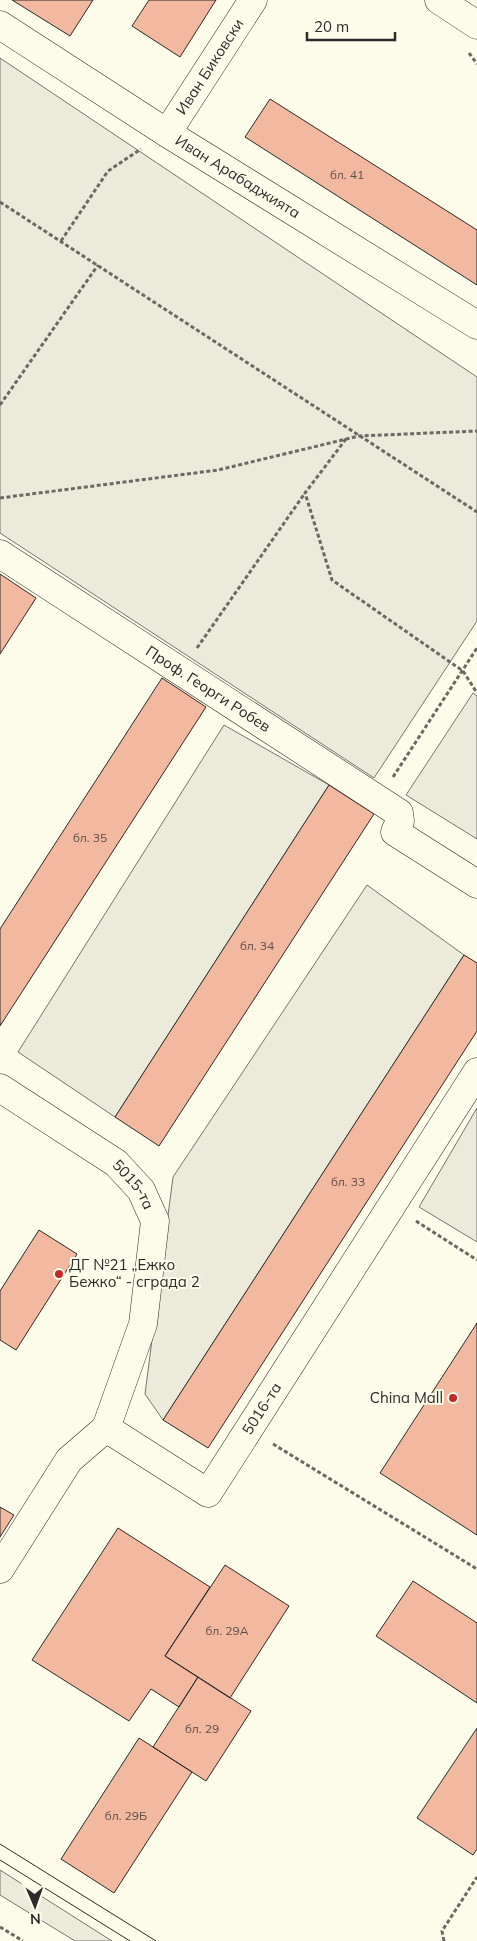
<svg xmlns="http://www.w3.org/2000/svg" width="477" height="1941" viewBox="0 0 477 1941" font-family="Mulish,sans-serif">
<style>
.green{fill:#ecebdb;stroke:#74746e}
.building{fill:#f2b8a0;stroke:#2b2b2b}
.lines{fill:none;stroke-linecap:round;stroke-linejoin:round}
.minor-casing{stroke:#2b2b2b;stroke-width:29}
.path{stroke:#6a6964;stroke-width:3;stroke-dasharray:4 2.5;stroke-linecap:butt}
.minor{stroke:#fdfbea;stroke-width:28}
.tram{stroke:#2b2b2b;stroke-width:1}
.poi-dot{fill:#c62828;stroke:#fdfbea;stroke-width:2}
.labels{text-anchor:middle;stroke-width:4;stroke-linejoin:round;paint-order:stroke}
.number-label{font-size:12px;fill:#5d4e48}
.street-label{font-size:15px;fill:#2b2b2b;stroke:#fdfbea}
.poi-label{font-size:15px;fill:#2b2b2b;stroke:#fdfbea;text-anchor:start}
</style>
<rect width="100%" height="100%" fill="#fdfbea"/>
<path class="green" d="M0 58 477 377V621L374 778 0 533Z
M473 693 477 696V839L406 795Z
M224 725 329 785 115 1117 18 1052Z
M367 885 464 955 163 1420 145 1394 173 1177Z
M477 1108V1242L419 1207Z
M0 1870 112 1941H75L0 1895Z"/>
<path class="building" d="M12 0H93L70 36Z
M149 0H216L180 57 132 26Z
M270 99 477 230V285L245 137Z
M0 574 36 598 0 654Z
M162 678 206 707 0 1026V929Z
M329 785 374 814 159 1146 115 1117Z
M464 955 477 963V1031L208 1448 163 1420Z
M39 1230 77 1254 16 1350 0 1340V1291Z
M477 1323V1535L380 1473Z
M0 1507 14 1515 0 1537Z
M118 1528 210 1587 165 1656 198 1677 179 1707 151 1689 129 1721 32 1660Z
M225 1565 289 1606 230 1698 165 1656Z
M413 1581 477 1623V1703L376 1636Z
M198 1677 251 1711 206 1781 153 1747Z
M477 1728V1849L473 1855 417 1818Z
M139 1738 192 1772 114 1893 61 1859Z"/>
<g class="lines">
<g class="minor-casing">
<g id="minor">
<path d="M439 0 477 25"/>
<path id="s1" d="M0 25 167 133 477 325"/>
<path id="s2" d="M167 133 253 0"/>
<path id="s3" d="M0 554 399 813 400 821 395 832 477 884"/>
<path id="s4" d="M0 1088 116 1163 141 1190 155 1221 143 1324 106 1428"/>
<path id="s5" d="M0 1569 69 1460 106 1428 208 1493 477 1072"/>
</g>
</g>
<path class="path" d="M469 53 477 64
M0 202 477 512
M61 241 108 171 141 149
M0 405 98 265
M346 439 305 493 332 580 463 671 477 693
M0 498 218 470 359 436 477 431
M197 648 305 493
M393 777 477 648
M416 1221 477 1260
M273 1444 477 1569
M0 1927 23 1941
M444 1941 442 1931 477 1877"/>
<use href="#minor" class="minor"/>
<path class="tram" d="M0 1844 156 1941
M0 1860 130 1941"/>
</g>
<g class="poi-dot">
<circle cx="59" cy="1274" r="5"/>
<circle cx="453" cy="1398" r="5"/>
</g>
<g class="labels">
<g class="number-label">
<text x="347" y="179">бл. 41</text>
<text x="90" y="842">бл. 35</text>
<text x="257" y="950">бл. 34</text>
<text x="348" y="1186">бл. 33</text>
<text x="227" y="1635">бл. 29А</text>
<text x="202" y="1733">бл. 29</text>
<text x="126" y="1820">бл. 29Б</text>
</g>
<g class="street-label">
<text dy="5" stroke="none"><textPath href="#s2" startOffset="79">Иван Биковски</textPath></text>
<text dy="5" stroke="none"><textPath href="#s1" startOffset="282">Иван Арабаджията</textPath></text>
<text dy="5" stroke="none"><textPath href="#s3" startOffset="248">Проф. Георги Робев</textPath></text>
<text dy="5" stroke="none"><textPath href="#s4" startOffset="166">5015-та</textPath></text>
<text dy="5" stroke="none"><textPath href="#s5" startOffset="399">5016-та</textPath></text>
</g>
<g class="poi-label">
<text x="69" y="1270">ДГ №21 „Ежко<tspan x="69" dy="17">Бежко“ - сграда 2</tspan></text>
<text x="443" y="1403" text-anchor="end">China Mall</text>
</g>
</g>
<g transform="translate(35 1906) rotate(178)" stroke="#fdfbea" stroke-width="4" paint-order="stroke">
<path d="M0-4L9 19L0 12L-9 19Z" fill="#2b2b2b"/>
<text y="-8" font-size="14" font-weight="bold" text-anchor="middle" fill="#2b2b2b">N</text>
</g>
<path d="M307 32v8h88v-8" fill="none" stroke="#2b2b2b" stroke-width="2.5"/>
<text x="314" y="32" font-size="15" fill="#2b2b2b" stroke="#fdfbea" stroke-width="4" paint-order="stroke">20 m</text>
</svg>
